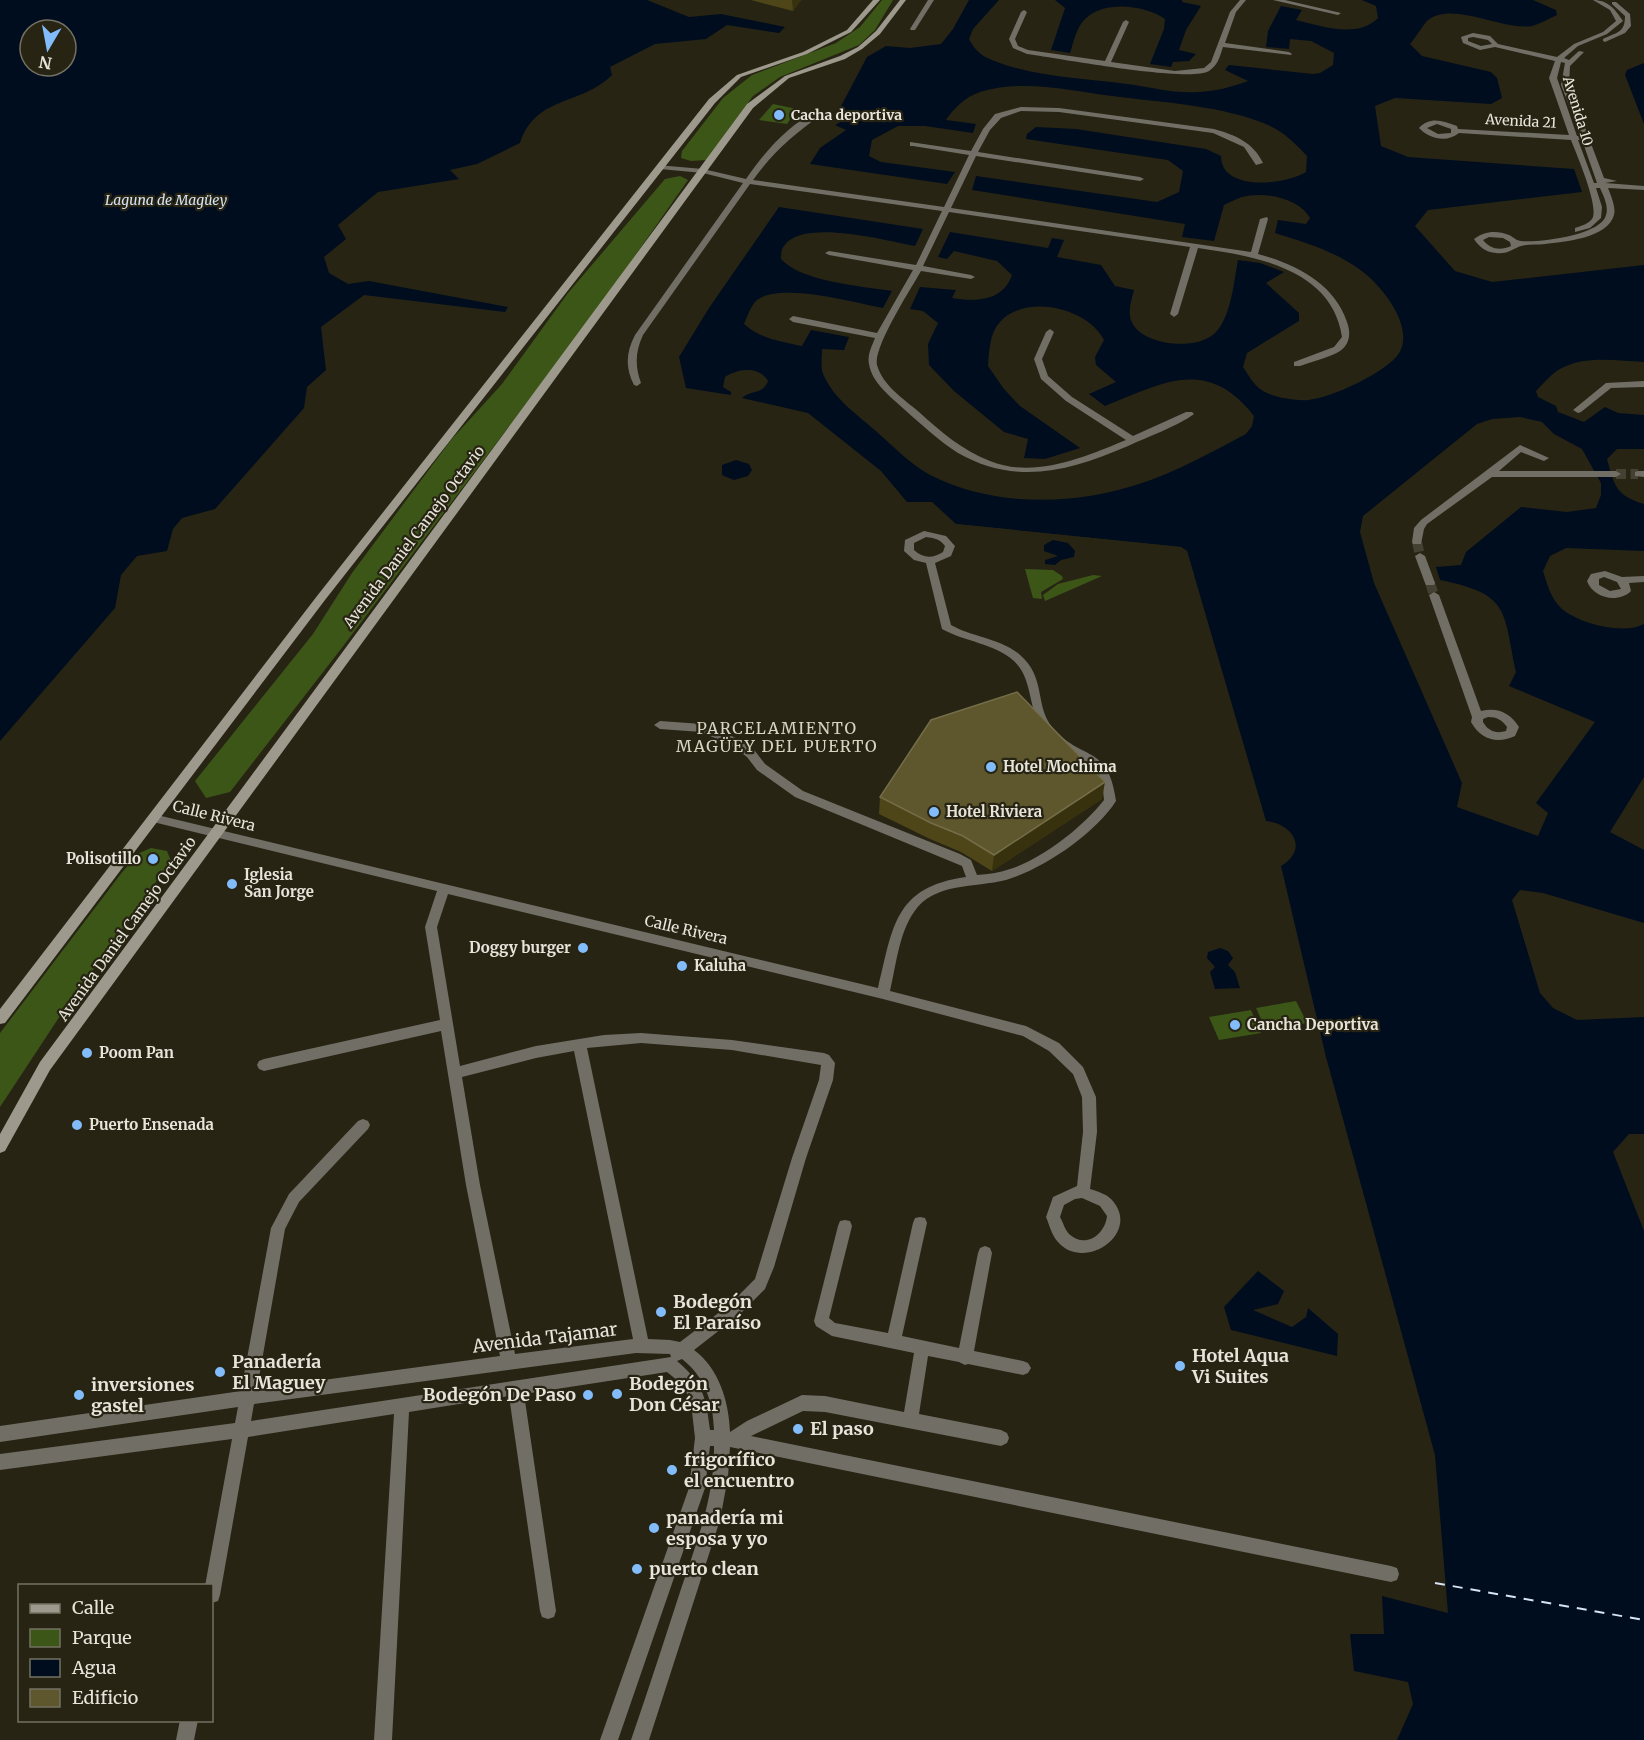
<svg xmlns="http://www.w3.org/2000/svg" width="1644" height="1740" viewBox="0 0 1644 1740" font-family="Merriweather,serif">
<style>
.green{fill:#3c5618}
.water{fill:#000d1e;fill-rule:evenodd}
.pier{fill:#272414}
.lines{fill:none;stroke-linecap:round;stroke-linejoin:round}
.ferry{stroke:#d5e4f4;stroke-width:2;stroke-dasharray:10 8;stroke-linecap:butt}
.minor-tunnel{stroke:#444132;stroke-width:10;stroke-dasharray:10 4.5;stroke-linecap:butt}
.minor{fill:#716e66;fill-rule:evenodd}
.secondary{fill:#9d998c;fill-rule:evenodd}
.wall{fill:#4e4519}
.shaded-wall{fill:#37310e}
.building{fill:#5e562d;stroke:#746d48;stroke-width:1.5}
.poi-dot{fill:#82bcfa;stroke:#272414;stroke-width:2}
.labels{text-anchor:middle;stroke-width:4.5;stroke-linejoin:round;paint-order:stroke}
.far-street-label{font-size:14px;fill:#e7e5da;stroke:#272414}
.far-poi-label{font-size:14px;font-weight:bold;fill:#e7e5da;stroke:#272414;text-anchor:start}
.far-water-label{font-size:14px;font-style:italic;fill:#d5e4f4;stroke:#272414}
.street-label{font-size:15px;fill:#e7e5da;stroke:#272414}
.poi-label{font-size:15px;font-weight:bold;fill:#e7e5da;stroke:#272414;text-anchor:start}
.neighbourhood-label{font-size:16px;letter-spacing:1.5px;fill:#d8d4bf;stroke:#272414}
.near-poi-label{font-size:18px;font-weight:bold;fill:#e7e5da;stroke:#272414;text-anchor:start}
.near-street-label{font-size:18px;fill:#e7e5da;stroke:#272414}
</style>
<rect width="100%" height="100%" fill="#272414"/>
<path class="green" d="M882 0H893L875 30 859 45 780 77 753 96 706 160 691 161 681 158 682 151 723 98 752 75 836 43 860 27Z
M773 104 797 109 787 124 759 120Z
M680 176 688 180 602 303 341 649 230 792 206 798 195 781 313 634 352 573 451 440 502 384 568 293 665 179Z
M1025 569 1053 570 1062 576 1063 579 1041 592 1042 599 1033 598Z
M1093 575 1102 576 1045 601 1043 595 1058 584Z
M151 848 167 851 171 861 58 1019 0 1107V1033L120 875 137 854Z
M1296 1001 1307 1023 1266 1030 1256 1008Z
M1251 1010 1261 1033 1219 1040 1209 1017Z"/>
<path class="water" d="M0 0H647L689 17 721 14 785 27 779 33 727 25 706 39 655 44 610 67 612 75C581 106 536 95 520 143L477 164 450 170 459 179 378 192 338 225 346 239 324 257 329 273 348 284 369 281 508 307 505 312 364 295 321 327 326 370 307 387 304 408 215 509 182 518 173 529 167 551 137 556 121 575 115 608 0 741ZM30 30H66V66H30Z
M969 0H999L973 29 969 39C974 49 981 56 992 60 1033 77 1082 78 1127 84 1151 87 1175 94 1199 92 1216 91 1232 87 1248 81L1225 70 1229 65 1313 74 1320 73 1333 65 1334 53 1311 41 1290 39 1289 49 1266 47 1268 31 1281 6 1302 10 1296 20C1321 26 1357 39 1378 18L1376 6 1362 0H1533L1556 10 1557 15C1550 18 1540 24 1532 26 1502 31 1451 0 1427 21 1421 28 1416 37 1410 44L1422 56 1491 72 1497 78 1502 98 1491 104 1395 98 1375 106 1381 146 1408 157 1574 169 1582 192 1428 210 1415 226 1455 271 1492 282 1644 265V362C1617 361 1585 355 1560 369 1551 374 1543 384 1536 391L1538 397 1556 406 1558 412 1584 422 1605 407 1618 413 1644 415V449H1617L1607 459C1614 485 1616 496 1644 504V551L1566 548 1550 556 1543 571C1547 584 1551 599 1562 609 1580 624 1624 635 1644 624V777L1610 832 1644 850V923L1543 893 1520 890 1512 900 1540 993 1553 1008 1577 1020 1644 1017V1134H1629L1613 1152 1644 1231V1740H1397L1413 1704 1408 1682 1354 1671 1350 1634H1384L1382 1596 1448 1613 1435 1455 1326 1057 1281 866C1309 849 1293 824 1266 821L1187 551 1181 547 956 524 932 502H907L881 471 808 413 742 398C750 390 763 395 768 381 760 366 738 368 725 377L723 387 731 392V395L686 388 679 357 709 308 779 207 923 229 915 246C886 241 803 218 784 246 781 249 781 255 781 259 801 282 862 286 892 291L883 308C854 303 782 282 757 300 751 305 747 317 744 324 761 339 780 341 802 346L811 330 849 337 844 350 822 349C822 357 820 369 824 376 834 399 859 416 877 432 894 447 910 464 930 475 994 507 1072 506 1139 484 1176 472 1212 452 1246 434L1252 426 1254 416C1207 356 1163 383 1105 406L1089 394 1116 382 1096 365 1095 357 1104 340C1088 308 1026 293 1000 322 990 332 989 351 988 366L1004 389 1020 406 1080 448 1045 459 1024 458 1028 439 1004 432 954 391 929 365 928 344 938 323 923 311 910 309 920 287 956 290 952 298C977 302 1003 301 1012 275L997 261 954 251 947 259 938 257 950 232 1048 248 1052 238 1064 240 1057 257 1101 265 1115 286 1134 290C1131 302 1126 315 1134 326 1148 346 1196 350 1214 334 1231 319 1234 281 1238 260L1260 263 1284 272 1266 283 1299 313V321L1247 353 1243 367C1249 376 1256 389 1267 393 1277 398 1297 401 1308 400 1331 398 1382 374 1397 356 1418 329 1381 284 1359 269 1334 251 1304 242 1275 233L1278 220 1306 224 1310 218C1299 198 1263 191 1242 197 1236 199 1230 202 1224 205L1214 241 1182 237 1185 224 972 190 976 176 1157 202 1179 192 1183 171 1168 160 1026 139 1027 134 1036 127 1076 129 1206 149 1221 156C1221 192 1285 185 1306 172L1307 156C1296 144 1284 132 1268 125 1223 106 1169 103 1120 97 1076 92 1024 78 980 92 965 97 954 108 946 120L976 124 973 133 925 126H898L872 140 869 156 881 162 955 172 947 184 810 164 820 148 846 130 835 125 844 120 845 113 839 110 867 57 886 46 910 48 941 44 953 29ZM1520 417 1542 422 1554 434 1582 449 1601 483V495L1596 508 1567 512 1521 507 1466 552 1461 565 1436 567 1440 580C1510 594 1503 610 1516 672L1509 686 1595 722 1536 803 1548 813 1538 836 1457 807 1462 783 1374 583 1360 532 1363 516 1477 424 1492 419Z
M1055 0H1182V2L1201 6 1186 30 1179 50 1196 54 1189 61 1173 62 1171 67 1150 64 1164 29 1165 19C1145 5 1104 0 1085 19 1076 28 1074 41 1070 53L1051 50 1065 8Z
M1644 63V124L1625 75 1627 70Z
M736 460 749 464 752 470 748 476 734 480 722 475V465Z
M1053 540 1068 543 1075 551 1074 557 1061 560 1055 565 1045 564V560L1058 556 1044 551V545Z
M1220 948 1228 951 1233 958 1228 965 1235 972 1240 988 1215 989 1210 972 1215 967 1207 958 1208 952Z
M1258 1271 1284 1291 1278 1304 1253 1310 1292 1327 1306 1317 1308 1308 1338 1334 1337 1356 1231 1330 1224 1307Z"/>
<path class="pier" d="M956 524 1181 547 1187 551 1194 575 1191 576 1185 553 1180 550 953 526Z"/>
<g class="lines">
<path class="ferry" d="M1435 1583 1644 1620"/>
<path class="minor-tunnel" d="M1616 474H1638
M1417 542 1420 556
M1430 583 1434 595"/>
<path class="minor" d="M928 0H934L915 30H911L910 29Z
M1240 0H1246L1236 12 1225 43 1289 52 1292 54 1291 55 1223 47C1220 56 1218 65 1209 71 1189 83 1058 58 1027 54L1013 48 1009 39 1021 12 1024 10 1027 12 1015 39 1018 46 1028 50 1105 61 1123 22 1126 20 1129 22 1111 62 1175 71 1204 68 1211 62 1230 12Z
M1273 0H1285L1341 13 1338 15Z
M1593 0C1608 0 1615 9 1623 21L1607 34 1578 46 1564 58 1569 60 1579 51 1584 52 1570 66 1569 85 1604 178 1617 181 1605 183 1644 186V190L1608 188C1611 196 1616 207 1614 215 1608 238 1564 242 1545 244 1537 245 1528 244 1521 246 1514 248 1507 255 1496 253 1486 252 1480 248 1474 239 1484 231 1497 230 1509 235 1513 237 1517 241 1521 241 1538 243 1602 235 1606 215 1609 206 1603 195 1600 188H1596L1602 207 1601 218 1590 228 1575 232V228C1581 226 1588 224 1592 219 1600 208 1576 153 1571 140L1459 133C1447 143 1429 139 1419 128 1430 116 1443 121 1457 126L1458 129 1569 135 1549 78 1555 61 1495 47 1480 50 1463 43 1461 37 1473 33 1490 36 1498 44 1557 57 1574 44 1603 32 1616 21 1610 10ZM1473 37 1488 40 1492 44 1481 46 1468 41V38ZM1561 62 1565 63 1561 85 1581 136H1577L1557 78ZM1437 124 1451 129V133L1438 134 1427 128ZM1578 140H1582L1597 183H1594ZM1489 237 1503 238 1510 242 1511 246C1500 251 1490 249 1483 240Z
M1612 2H1616L1630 14 1631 26 1625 33 1605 42 1603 41V39C1617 32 1625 33 1625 16L1612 4Z
M1021 107 1059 108 1214 129C1235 135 1253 142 1263 163L1256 165 1244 147 1213 133 1059 112 1021 111 1001 118 990 130 978 152 1140 177 1144 179 1140 181 976 156 951 208 1251 252 1260 219 1267 217 1268 219 1258 254C1295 264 1334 283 1347 322 1351 333 1350 344 1340 351 1331 357 1311 362 1300 366H1294V362L1334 347 1342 337C1332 268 1254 256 1198 248L1178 314 1174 317 1170 314 1190 247 949 212 923 266 971 275 975 277 971 279 921 271C911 289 873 347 877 365 883 386 904 399 919 412 940 431 963 451 990 461 1034 479 1085 457 1126 440L1066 401 1041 379 1034 359 1046 332 1050 329 1054 332 1042 359 1048 376 1072 397 1133 436 1186 412H1192L1194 414C1180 425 1145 438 1128 446 1070 471 1016 486 958 453 939 441 921 424 905 410 891 397 872 383 869 364 867 355 872 346 875 338L793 322 789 319 793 316 877 333 913 270 829 255 825 253 829 251 916 265 942 211 750 184 643 335C635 352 635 366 641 383L637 386 634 385C625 368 626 352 635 335L743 183 703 173 660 169H657V165L703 169 746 179C764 153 788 124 818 111H821V115C793 135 773 152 753 180L944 207 969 155 913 146H910V142L971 151 983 129 995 114Z
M1644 381V387L1611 388 1581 412 1578 413 1573 410 1606 383Z
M1520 445 1549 458 1544 461 1521 452 1499 471H1616L1621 474 1616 477H1492L1427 524 1424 529 1421 544H1413L1412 542 1414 528 1421 520Z
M1638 471H1644V477L1635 476V472Z
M924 531 946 536 955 546 951 556 935 563 951 625C972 637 999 638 1019 654 1047 677 1034 706 1053 728 1082 762 1108 743 1116 801 1095 834 1043 869 1006 880 975 888 934 882 914 912 899 933 896 966 890 991L1026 1026 1059 1043 1083 1067 1096 1097 1097 1132 1090 1189C1097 1191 1106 1194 1111 1199 1143 1232 1085 1273 1058 1242 1052 1236 1049 1224 1046 1217L1053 1197 1077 1186 1083 1132 1082 1097 1073 1074 1049 1051 1023 1036 883 999 448 894 437 927 460 1066 536 1046 604 1035 641 1033 732 1040 824 1053 829 1055 835 1063 833 1080 806 1158 774 1267 767 1284 765 1289 739 1315 694 1350C719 1368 729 1402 730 1432L747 1421 802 1395 825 1396 904 1412 914 1353 832 1336 816 1326 814 1321 838 1226 840 1221 845 1220 850 1221 852 1226 829 1318 835 1323 888 1333 913 1223 915 1218 920 1217 925 1218 927 1223 902 1336 959 1348 978 1253 980 1248 985 1246 990 1248 992 1253 974 1351 1023 1361 1028 1363 1031 1368 1028 1373 1023 1375 968 1364 965 1365 959 1362 928 1356 919 1414 1001 1430 1007 1433 1009 1438 1007 1443 1001 1446 825 1412 803 1411 751 1436 1391 1566 1397 1568 1399 1574 1397 1580 1391 1582 730 1447 728 1477 720 1520 649 1740H631C648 1691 664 1641 680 1592 696 1544 715 1497 714 1446H710L705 1488 618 1740H600L689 1488 695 1438 691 1403 683 1385 667 1372 524 1394 556 1611 554 1617 548 1619 542 1617 540 1611 509 1396 409 1412 392 1740H374L394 1414 248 1437 220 1595 218 1601 212 1603V1586H205L232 1439 0 1470V1454L235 1423 238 1407 0 1442V1426L241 1391 271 1228 289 1194 358 1121 363 1119 368 1121 370 1125 368 1129 299 1202 285 1229 257 1389 500 1356 466 1185 441 1031 264 1071 259 1069 257 1065 259 1061 264 1059 440 1020 425 927 437 891 153 822 147 818 153 814 878 988C893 927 894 887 966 877L962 866 795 797 757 770 747 757 732 746 717 739 701 732 660 729 654 725 660 721 702 724 725 733 740 740 755 751 765 764 803 791 960 854 971 860 977 875C988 874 999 873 1010 869 1042 859 1083 827 1104 800 1103 791 1103 781 1098 773 1088 756 1058 751 1044 732 1027 710 1034 680 1014 661 994 643 965 642 942 629L926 563 914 560 904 551 905 540ZM926 537C934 538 940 539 945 546L943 552C932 559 923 558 914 550V543ZM641 1043 732 1050 821 1065 819 1080 792 1158 755 1279 729 1305 680 1342 670 1340 648 1339 587 1048ZM574 1051 633 1339 515 1354 480 1185 462 1077 536 1058ZM1082 1198 1100 1206 1107 1216C1105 1235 1085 1249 1069 1234 1065 1230 1063 1222 1060 1217L1064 1205 1075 1199ZM636 1353 670 1354 671 1357 251 1421 254 1404ZM682 1359C705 1377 713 1402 714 1430H710C706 1397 703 1383 677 1361Z
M1420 553 1425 556 1435 583 1434 585H1426L1425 583 1415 556Z
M1605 571 1622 577 1644 576V582L1629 583 1631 591C1618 604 1593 598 1587 581L1591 574ZM1604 577 1617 582 1621 589 1610 591 1599 585V579Z
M1434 592 1439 595 1481 711C1498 707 1510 713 1519 727L1515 736C1497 744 1481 740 1471 722L1472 717 1429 595ZM1488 717C1497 717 1502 720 1507 727L1506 731C1496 734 1488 731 1483 722V719Z
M180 1720H198L194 1740H176Z"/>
<path class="secondary" d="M873 0H880L851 32 807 54 741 77 715 103 325 600 5 1023 0 1024V1009L317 596 709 99 737 75 803 52 847 30Z
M900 0H906L880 34 862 49 845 59 789 78 753 108 50 1070 5 1151 0 1153V1134L40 1062 747 104 785 76 840 56 858 47 876 31Z"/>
</g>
<path class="wall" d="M751 0H801L793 11Z
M880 797 1102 799 992 871 961 852 930 839 879 814Z"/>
<path class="shaded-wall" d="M792 0H801L793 11Z
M1105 782 1102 799 992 871 994 855Z"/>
<path class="building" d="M1017 692 1105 782 994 855 963 836 931 823 880 797 931 720Z"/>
<g class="poi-dot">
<circle cx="779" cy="115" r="6"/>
<circle cx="991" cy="767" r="6"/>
<circle cx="934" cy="812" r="6"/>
<circle cx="153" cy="859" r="6"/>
<circle cx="232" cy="884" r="6"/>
<circle cx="583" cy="948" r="6"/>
<circle cx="682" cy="966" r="6"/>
<circle cx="1235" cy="1025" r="6"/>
<circle cx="87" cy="1053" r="6"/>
<circle cx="77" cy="1125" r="6"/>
<circle cx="661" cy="1312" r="6"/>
<circle cx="1180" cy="1366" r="6"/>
<circle cx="220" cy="1372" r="6"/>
<circle cx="617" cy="1394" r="6"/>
<circle cx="79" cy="1395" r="6"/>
<circle cx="588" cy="1395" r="6"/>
<circle cx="798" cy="1429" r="6"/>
<circle cx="672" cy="1470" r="6"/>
<circle cx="654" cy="1528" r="6"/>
<circle cx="637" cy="1569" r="6"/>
</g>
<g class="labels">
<g class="far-street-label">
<text transform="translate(1578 111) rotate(73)" y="5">Avenida 10</text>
<text transform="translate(1521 121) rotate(3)" y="5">Avenida 21</text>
</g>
<g class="far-poi-label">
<text x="791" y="120">Cacha deportiva</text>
</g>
<g class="far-water-label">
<text x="166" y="205">Laguna de Magüey</text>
</g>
<g class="street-label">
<text transform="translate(414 537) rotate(-53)" y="5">Avenida Daniel Camejo Octavio</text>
<text transform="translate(214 816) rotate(14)" y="5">Calle Rivera</text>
<text transform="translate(127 929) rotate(-54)" y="5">Avenida Daniel Camejo Octavio</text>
<text transform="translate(686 930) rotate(13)" y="5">Calle Rivera</text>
</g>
<g class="poi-label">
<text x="1003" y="772">Hotel Mochima</text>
<text x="946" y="817">Hotel Riviera</text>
<text x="141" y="864" text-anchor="end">Polisotillo</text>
<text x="244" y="880">Iglesia<tspan x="244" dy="17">San Jorge</tspan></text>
<text x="571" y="953" text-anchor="end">Doggy burger</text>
<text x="694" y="971">Kaluha</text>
<text x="1247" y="1030">Cancha Deportiva</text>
<text x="99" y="1058">Poom Pan</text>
<text x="89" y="1130">Puerto Ensenada</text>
</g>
<g class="neighbourhood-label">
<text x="777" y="734">PARCELAMIENTO<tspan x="777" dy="18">MAGÜEY DEL PUERTO</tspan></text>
</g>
<g class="near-poi-label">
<text x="673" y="1308">Bodegón<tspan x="673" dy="21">El Paraíso</tspan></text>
<text x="1192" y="1362">Hotel Aqua<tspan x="1192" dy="21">Vi Suites</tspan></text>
<text x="232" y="1368">Panadería<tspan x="232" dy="21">El Maguey</tspan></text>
<text x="629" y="1390">Bodegón<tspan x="629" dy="21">Don César</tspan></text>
<text x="91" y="1391">inversiones<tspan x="91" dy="21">gastel</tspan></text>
<text x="576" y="1401" text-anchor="end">Bodegón De Paso</text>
<text x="810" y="1435">El paso</text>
<text x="684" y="1466">frigorífico<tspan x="684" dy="21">el encuentro</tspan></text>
<text x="666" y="1524">panadería mi<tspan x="666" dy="21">esposa y yo</tspan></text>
<text x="649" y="1575">puerto clean</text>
</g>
<g class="near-street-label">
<text transform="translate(545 1338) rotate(-7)" y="6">Avenida Tajamar</text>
</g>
</g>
<rect x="18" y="1584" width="195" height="138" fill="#272414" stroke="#747163" stroke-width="1.5"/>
<rect x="30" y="1604" width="30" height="9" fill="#9d998c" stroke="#747163" stroke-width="1.5"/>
<text x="72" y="1614" font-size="18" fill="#e7e5da">Calle</text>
<rect x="30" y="1629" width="30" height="18" fill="#3c5618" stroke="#747163" stroke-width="1.5"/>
<text x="72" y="1644" font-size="18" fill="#e7e5da">Parque</text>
<rect x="30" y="1659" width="30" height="18" fill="#000d1e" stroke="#747163" stroke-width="1.5"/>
<text x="72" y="1674" font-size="18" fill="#e7e5da">Agua</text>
<rect x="30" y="1689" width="30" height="18" fill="#5e562d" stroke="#747163" stroke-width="1.5"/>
<text x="72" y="1704" font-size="18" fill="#e7e5da">Edificio</text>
<g transform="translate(48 48) rotate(190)"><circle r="28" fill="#272414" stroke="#747163" stroke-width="1.5"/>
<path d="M0-4.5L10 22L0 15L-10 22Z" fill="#82bcfa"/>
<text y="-9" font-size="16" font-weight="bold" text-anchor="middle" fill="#e7e5da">N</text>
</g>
</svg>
